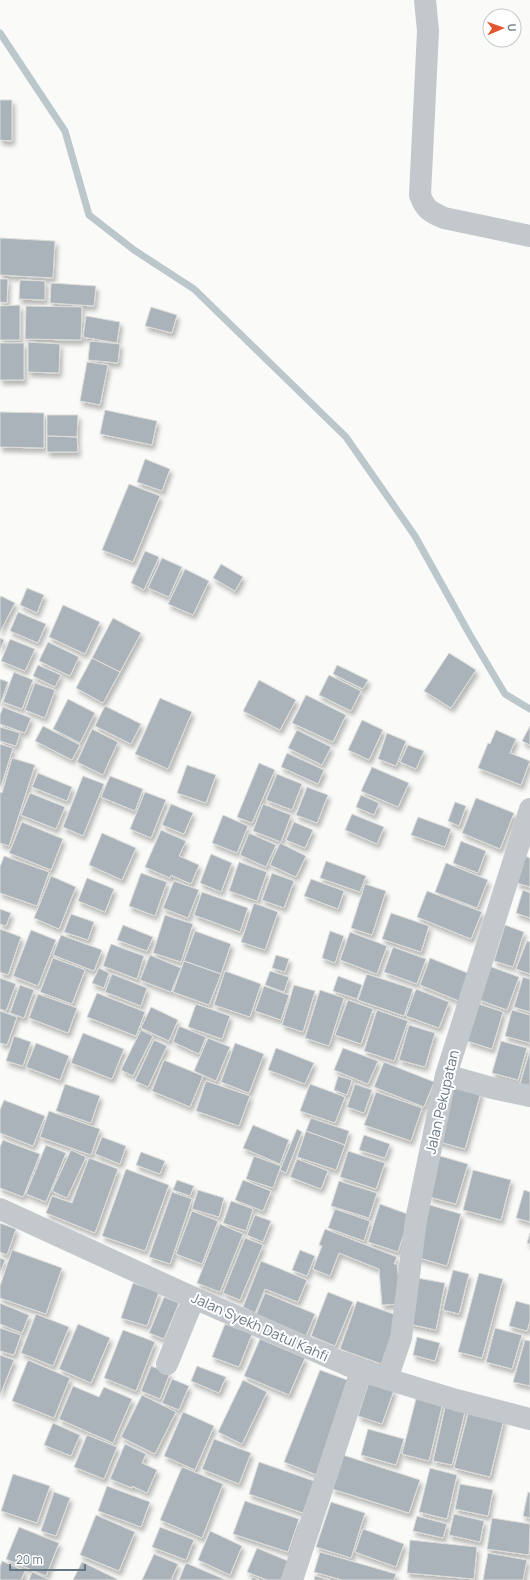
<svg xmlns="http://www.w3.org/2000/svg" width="530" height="1580" viewBox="0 0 530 1580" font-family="Manrope,sans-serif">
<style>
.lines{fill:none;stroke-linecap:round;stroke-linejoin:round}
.stream{stroke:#bbc7cb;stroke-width:7}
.building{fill:#aab3b9;stroke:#dcdcda;filter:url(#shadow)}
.minor{stroke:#c3c8cc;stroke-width:22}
.labels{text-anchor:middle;stroke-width:4;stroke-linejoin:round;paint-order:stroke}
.street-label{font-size:14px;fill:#657683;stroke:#fff}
</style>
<defs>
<filter id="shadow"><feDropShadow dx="2.5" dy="4.5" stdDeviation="2" flood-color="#0004"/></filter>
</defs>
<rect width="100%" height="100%" fill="#fafaf8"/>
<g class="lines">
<path class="stream" d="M0 33 65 131 89 215 134 250 194 289 346 437 415 536 470 635 505 694 530 709"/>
</g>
<path class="building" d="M0 100H12V141L0 140Z
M0 238 55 241 53 278 0 275Z
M0 279H8L7 303 0 302Z
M20 280 45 281V300L19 299Z
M51 283 96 286 94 306 50 303Z
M20 305V340H0V306Z
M26 306 82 307 81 340 25 339Z
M151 307 177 315 172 333 145 326Z
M86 316 120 322 117 343 83 337Z
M90 341 120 344 118 363 88 360Z
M28 342 60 344 59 373 28 372Z
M0 343H24V380H0Z
M87 362 108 365 100 405 80 401Z
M105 410 157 421 152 445 100 434Z
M0 412 44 413V448L0 447Z
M47 415H78L77 437 47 436Z
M47 436 77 437 78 452H47Z
M145 459 170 469 162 491 137 482Z
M129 484 160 496 133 562 102 550Z
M145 551 159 557 144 590 131 583Z
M162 558 182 567 169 597 148 588Z
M221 564 243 577 235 591 213 578Z
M185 569 209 581 193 615 168 604Z
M27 588 44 595 37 613 20 605Z
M1 596 15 603 0 632V598Z
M63 605 100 622 85 654 49 637Z
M18 612 46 624 38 643 10 631Z
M113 618 141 633 120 672 92 658Z
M0 638 4 640 0 650Z
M10 639 35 649 25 671 1 661Z
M48 642 79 657 70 676 39 661Z
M449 653 476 670 451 708 424 691Z
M92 658 120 672 103 703 76 688Z
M38 665 61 675 55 687 33 676Z
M337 665 368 680 363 689 333 674Z
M14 672 33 680 22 709 3 702Z
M329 675 361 691 351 711 319 695Z
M0 679 8 682 0 705Z
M259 680 296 700 280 730 243 711Z
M35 683 55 690 45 718 25 710Z
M306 695 346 715 333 742 292 723Z
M160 698 192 712 168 769 135 754Z
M68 699 95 713 80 743 53 729Z
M105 706 141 724 131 744 95 726Z
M3 707 31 718 25 733 0 724V715Z
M362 720 383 730 369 760 348 750Z
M43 726 80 745 72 760 35 741Z
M530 726V745L522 741Z
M0 727 20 733 16 746 0 741Z
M92 729 118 742 103 775 77 762Z
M297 730 331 747 322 765 288 748Z
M496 730 516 739 510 753 530 761 521 785 478 768 488 743 490 744Z
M387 733 406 741 396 766 378 759Z
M0 744 13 748 1 786H0Z
M408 745 424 751 416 769 400 762Z
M287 753 324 770 318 784 281 767Z
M12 758 35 765 9 846 0 843V792L2 793Z
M259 763 275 770 252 823 237 817Z
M187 765 216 775 206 803 177 793Z
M372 767 409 783 398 807 361 791Z
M38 773 72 787 67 801 32 787Z
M277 774 302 784 292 810 266 800Z
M83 776 104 784 83 836 63 827Z
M110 776 143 789 135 811 101 797Z
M307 787 328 795 317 823 296 815Z
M145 792 166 800 151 838 130 829Z
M30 793 65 807 56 829 21 815Z
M361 795 379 803 374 815 356 807Z
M476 798 514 813 500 849 462 833Z
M455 802 466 806 459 826 448 821Z
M171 804 193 813 184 834 162 825Z
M263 804 291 815 281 842 253 831Z
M352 814 384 827 377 844 345 830Z
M223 815 248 826 237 853 212 843Z
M418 817 451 829 445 847 411 835Z
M22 822 63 839 51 870 9 853Z
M294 822 313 830 305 848 286 840Z
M161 830 186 841 179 856 199 865 191 884 171 875 170 878 145 867Z
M102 833 136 848 122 880 89 865Z
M249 833 276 845 266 867 240 855Z
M461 841 486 851 478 873 453 863Z
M280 843 306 856 296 877 270 865Z
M211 854 232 863 221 892 200 883Z
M4 856 49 872 37 906 0 893V867Z
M525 856 530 858V887L517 883Z
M326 861 366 876 360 892 320 878Z
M239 862 267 872 257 901 229 891Z
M446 863 488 880 477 908 435 892Z
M141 873 167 882 155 916 129 906Z
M272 873 294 881 284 908 262 900Z
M51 876 76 887 59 929 34 918Z
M87 878 114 889 105 912 78 901Z
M311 879 344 891 338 909 304 896Z
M174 881 199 890 188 918 163 908Z
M365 884 386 891 372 935 351 928Z
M523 890 530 893V918L516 913Z
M427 891 482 912 471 939 417 917Z
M202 892 248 908 240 932 194 915Z
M254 903 278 912 265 950 241 942Z
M0 909 11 913 6 926 0 924Z
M391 913 429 926 421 952 382 939Z
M71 914 94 922 88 940 64 932Z
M165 915 193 924 181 962 153 953Z
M123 925 153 937 147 951 117 940Z
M505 925 524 932 513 967 494 961Z
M0 929 21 937 8 975 0 972Z
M31 930 56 940 38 986 13 976Z
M195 931 231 944 221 974 184 961Z
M330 931 344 936 335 963 322 958Z
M350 932 387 946 377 974 340 960Z
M61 935 102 950 94 971 53 955Z
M527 941 530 942V974L516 969Z
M111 944 144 956 137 979 103 966Z
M393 947 426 959 417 984 384 972Z
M150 955 181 968 171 992 140 980Z
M276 955 289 959 285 972 272 968Z
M53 958 85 970 72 1004 40 992Z
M430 958 470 974 459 1001 420 985Z
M184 961 221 974 209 1005 173 992Z
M489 966 519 977 507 1010 477 999Z
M99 968 109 973 104 988 92 983Z
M225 971 261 984 250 1017 214 1005Z
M270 971 289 977 284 992 265 985Z
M112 974 147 988 141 1006 105 992Z
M367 974 413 989 404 1016 358 1000Z
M338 976 362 985 357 999 333 991Z
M523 977 530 979V1012L514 1007Z
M0 978 16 984 6 1011 0 1009Z
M20 985 34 990 24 1018 10 1013Z
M294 985 315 991 303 1032 282 1025Z
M264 986 289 995 281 1020 255 1011Z
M416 989 449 1002 439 1028 406 1016Z
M320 990 344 998 329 1046 305 1038Z
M97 993 145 1012 136 1036 87 1017Z
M38 994 77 1008 68 1033 29 1018Z
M348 1000 373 1009 361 1044 335 1035Z
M196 1004 230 1016 222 1039 188 1027Z
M479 1004 503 1012 492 1049 467 1041Z
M151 1007 178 1020 169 1041 141 1028Z
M377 1010 408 1021 394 1061 364 1051Z
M512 1010 530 1015V1043L505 1036Z
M0 1011 17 1017 7 1045 0 1043Z
M409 1025 435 1033 425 1067 399 1060Z
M179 1026 206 1037 199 1054 173 1042Z
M141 1030 153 1036 133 1076 121 1070Z
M83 1033 124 1049 112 1079 71 1063Z
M14 1036 31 1042 23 1066 6 1061Z
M208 1038 230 1047 216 1081 194 1071Z
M154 1040 167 1046 148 1087 135 1081Z
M501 1041 527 1048 518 1080 492 1073Z
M36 1043 69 1056 60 1080 26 1067Z
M235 1043 264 1054 249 1093 221 1082Z
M276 1048 314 1063 305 1084 268 1070Z
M343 1048 378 1061 368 1084 334 1070Z
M530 1050V1087L520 1084Z
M164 1060 203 1076 190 1107 152 1091Z
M384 1062 434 1082 424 1107 374 1087Z
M338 1076 352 1080 347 1095 334 1090Z
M206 1081 250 1096 239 1126 196 1111Z
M65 1084 100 1096 91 1123 56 1111Z
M310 1084 345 1097 335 1123 300 1111Z
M355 1084 372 1090 364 1113 347 1107Z
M452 1084 481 1092 465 1149 436 1141Z
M376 1092 422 1108 411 1141 364 1125Z
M4 1100 45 1116 33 1146 0 1133V1110Z
M49 1111 100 1129 91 1155 40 1137Z
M311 1118 349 1131 345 1145 306 1131Z
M253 1125 289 1140 280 1164 243 1148Z
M297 1129 302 1132 286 1173 280 1170Z
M306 1131 345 1145 336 1170 297 1157Z
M364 1135 390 1144 385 1158 359 1150Z
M102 1137 126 1146 120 1164 95 1154Z
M3 1140 40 1154 23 1197 0 1188V1147Z
M46 1145 66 1153 46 1202 26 1194Z
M71 1150 86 1157 67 1198 52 1191Z
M348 1151 385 1163 376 1189 340 1177Z
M141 1152 165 1161 160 1174 136 1165Z
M254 1156 281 1166 273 1188 246 1179Z
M440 1156 468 1164 456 1204 429 1197Z
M89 1158 118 1169 95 1233 46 1213 52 1196 72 1203Z
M297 1159 328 1171 321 1189 290 1177Z
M126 1169 169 1185 145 1251 102 1236Z
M473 1170 511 1180 501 1220 463 1210Z
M177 1180 194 1186 190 1196 173 1190Z
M243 1180 271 1191 263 1211 235 1200Z
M339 1181 377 1193 369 1218 331 1206Z
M198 1190 224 1198 219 1217 192 1209Z
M524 1190 530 1192V1222L516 1218Z
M172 1192 192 1199 170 1264 149 1257Z
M231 1201 253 1209 246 1231 223 1223Z
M380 1204 410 1215 398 1252 368 1242Z
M430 1205 461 1214 447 1266 416 1257Z
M335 1209 370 1221 364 1241 328 1228Z
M192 1211 218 1221 202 1264 176 1254Z
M255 1215 271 1221 263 1242 247 1235Z
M0 1223 16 1229 7 1255 0 1252Z
M220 1224 243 1234 220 1292 197 1283Z
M325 1229 397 1257 394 1264H397L401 1304 382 1305 379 1269 339 1253 330 1276 313 1269 322 1246 319 1245Z
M530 1233V1244L527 1243Z
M245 1238 263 1245 240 1300 223 1293Z
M12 1250 62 1268 46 1314 0 1298V1286Z
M300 1250 315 1256 307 1276 292 1270Z
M0 1258 5 1260 0 1273Z
M261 1261 307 1280 298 1302 265 1289 255 1313 243 1307Z
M453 1270 469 1274 459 1314 443 1310Z
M479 1273 503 1279 482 1358 458 1352Z
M417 1278 445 1283 436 1330 409 1324Z
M133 1283 159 1292 147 1326 121 1318Z
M328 1292 353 1302 335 1346 311 1336Z
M265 1293 315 1314 306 1336 256 1315Z
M164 1297 179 1303 164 1339 149 1333Z
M357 1301 402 1317 384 1365 340 1349Z
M516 1301 530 1305V1321L527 1331 509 1326Z
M0 1303 29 1315 22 1333 0 1324Z
M36 1314 69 1327 53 1366 21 1353Z
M78 1324 110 1338 91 1383 59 1369Z
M225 1324 252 1334 239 1367 212 1357Z
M0 1328 21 1335 14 1355 0 1351Z
M495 1328 522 1335 512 1369 486 1362Z
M123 1330 155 1342 136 1391 104 1378Z
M417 1337 440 1343 435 1361 413 1355Z
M260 1339 305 1358 289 1395 244 1376Z
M525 1340 530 1341V1386L513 1382Z
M0 1355 14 1360 0 1395Z
M28 1360 70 1378 54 1418 12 1401Z
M151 1366 170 1373 160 1399 141 1391Z
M197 1366 226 1377 219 1393 191 1381Z
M320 1370 355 1383 319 1476 284 1462Z
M172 1379 189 1386 179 1410 162 1403Z
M243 1380 267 1392 242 1444 218 1432Z
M369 1382 394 1390 382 1424 358 1416Z
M73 1386 99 1397 104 1387 132 1399 113 1443 59 1419Z
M142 1395 176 1412 155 1454 121 1437Z
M417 1395 443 1402 429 1461 402 1454Z
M446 1403 466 1407 452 1465 433 1461Z
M469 1410 504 1419 490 1477 454 1468Z
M183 1412 214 1426 195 1470 164 1456Z
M53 1423 80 1435 71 1456 44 1445Z
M368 1429 404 1439 396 1465 361 1455Z
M87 1435 117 1447 104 1479 74 1467Z
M214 1439 251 1453 239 1484 202 1469Z
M125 1444 146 1454 142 1463 157 1470 147 1493 132 1486V1488L110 1479Z
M343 1455 420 1480 409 1513 332 1489Z
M259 1462 314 1481 303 1513 249 1494Z
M182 1467 223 1484 202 1538 160 1520Z
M430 1468 457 1475 447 1519 419 1512Z
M13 1474 50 1486 37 1523 1 1511Z
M460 1484 493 1490 488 1516 455 1509Z
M107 1486 150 1502 141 1527 98 1511Z
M54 1492 70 1498 56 1536 41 1531Z
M528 1492 530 1493V1518L523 1516Z
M245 1501 299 1519 288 1552 233 1534Z
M331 1502 365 1513 351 1558 316 1547Z
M454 1514 484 1521 480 1542 449 1535Z
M96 1515 135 1532 119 1571 80 1555Z
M417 1516 447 1524 443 1538 413 1531Z
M492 1518 530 1524 529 1555 487 1549Z
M19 1527 59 1543 46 1576 6 1559Z
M160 1527 194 1540 186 1560 152 1547Z
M363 1529 404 1544 396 1567 355 1552Z
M210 1531 242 1546 230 1575 198 1560Z
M410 1540 477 1547 474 1579 407 1573Z
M257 1548 288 1561 281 1580H267L247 1572Z
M320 1552 396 1574 394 1580H342L314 1572Z
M488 1553 527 1560 523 1580H483Z
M154 1554 178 1564 171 1580H142Z
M2 1561 25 1571 21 1580H0V1567Z
M82 1562 117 1579V1580H73Z
M186 1563 226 1580H179Z
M32 1572 50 1580H29Z
M315 1576 331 1580H314Z
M253 1577 260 1580H251Z"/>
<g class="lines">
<path class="minor" d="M425 0 428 31 420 195C425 209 430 212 444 218L530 236
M446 1075 492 1088 530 1096
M0 1209 194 1298 361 1371 456 1400 530 1419
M167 1364 194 1298
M387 1379 401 1338 416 1220 446 1075 530 809
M292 1580 361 1371"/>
</g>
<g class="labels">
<g class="street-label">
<text transform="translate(442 1102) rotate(-77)" y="5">Jalan Pekupatan</text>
<text transform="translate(260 1327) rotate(24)" y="5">Jalan Syekh Datul Kahfi</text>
</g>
</g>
<g transform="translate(502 28) rotate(88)"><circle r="19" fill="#ffffff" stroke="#c1c8cd"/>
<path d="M0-3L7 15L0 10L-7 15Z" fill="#e4572e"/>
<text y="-6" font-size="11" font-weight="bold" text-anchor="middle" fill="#657683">U</text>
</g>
<path d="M10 1564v6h75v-6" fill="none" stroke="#657683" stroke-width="2"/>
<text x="16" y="1564" font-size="12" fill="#657683" stroke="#ffffff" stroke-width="3" paint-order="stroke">20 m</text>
</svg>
